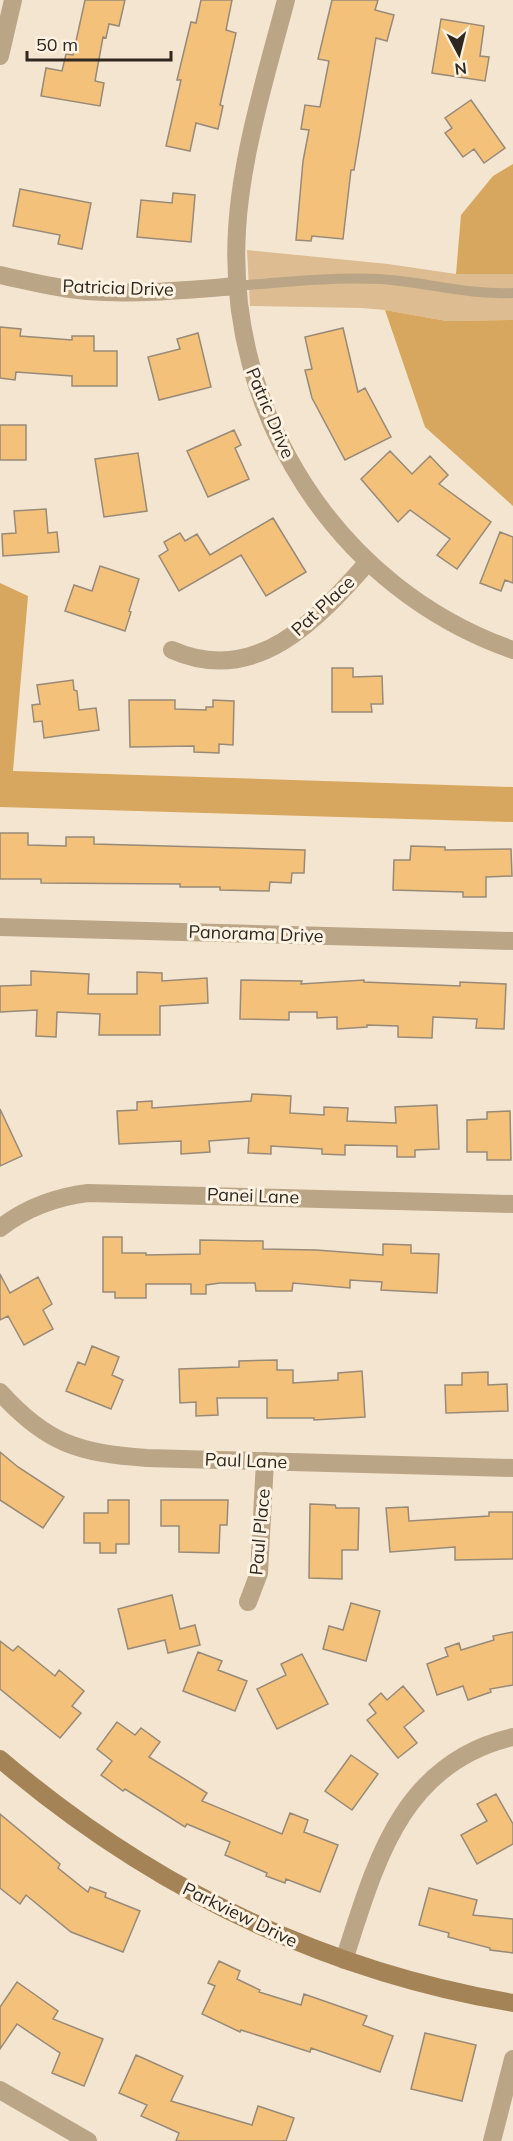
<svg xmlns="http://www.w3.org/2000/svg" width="513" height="2141" viewBox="0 0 513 2141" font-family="Mulish,sans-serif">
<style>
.green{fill:#dcbc90}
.forest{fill:#d8a75f}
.building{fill:#f4c17a;stroke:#978a78;stroke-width:1.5}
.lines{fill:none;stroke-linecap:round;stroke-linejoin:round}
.lane{stroke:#bba587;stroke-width:10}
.street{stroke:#bba587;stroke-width:18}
.secondary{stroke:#a48457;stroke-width:18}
.labels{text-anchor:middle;stroke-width:6;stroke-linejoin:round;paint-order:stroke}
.street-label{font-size:18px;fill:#2e2821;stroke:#fef3e3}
</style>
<rect width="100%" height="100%" fill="#f4e5d1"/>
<path class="green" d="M247 250 388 264 456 274H513V320L447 321 385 310 362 308 250 306Z"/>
<path class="forest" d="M513 164V274H456L461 215 493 176Z
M385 310 447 321 513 320V506L425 427Z
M0 583 28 596 13 771 513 787V822L0 807Z"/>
<path class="building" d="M85 0H125L119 26 109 24 106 38 103 37 95 81 104 83 100 106 41 96 46 68 62 71 66 54 73 55Z
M201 0H232L226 30 236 33 220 105 223 106 218 129 196 123 190 151 166 146 181 80H177L191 22 196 23Z
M332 0H378L375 10 394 15 387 41 376 38 354 170H351L343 239 312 236 311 241 296 240 303 161 309 130 301 129 305 105 320 107 329 61 318 59Z
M441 19 484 26 480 56 489 57 485 81 432 73Z
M471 100 505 148 484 163 474 149 463 157 445 133 452 128 445 118Z
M20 189 91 203 82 249 58 244 60 235 13 226Z
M173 193 195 195 191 242 137 237 141 200 172 203Z
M0 327 21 329 20 336 72 340V336H94V351H117V386H72V376L16 372 15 380 0 378Z
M343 328 358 392 365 388 391 437 345 460 312 398 305 370 312 369 305 337Z
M198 333 211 387 159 400 148 357 180 349 177 339Z
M0 425H26V460H0Z
M234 430 241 445 235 448 249 479 208 497 187 451Z
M390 451 412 474 430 456 448 475 439 484 491 522 457 569 437 555 450 539 410 510 398 522 361 479Z
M138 453 147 511 104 517 95 459Z
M46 509 48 533 57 532 59 552 3 556 2 534 16 533 14 511Z
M273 518 306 572 266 596 241 555 179 591 159 556 168 550 164 542 180 533 185 541 197 534 210 555Z
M500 532 513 537V583L505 580 501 591 480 583Z
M100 566 139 579 129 611 131 612 125 631 65 611 74 585 92 591Z
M332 668H353V677L382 676 383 704H371L372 712H332Z
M73 680 74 690 77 691 79 710 96 708 99 730 44 738 42 721 34 722 32 705 40 704 37 685Z
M129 700H175V709L206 710V707H213V700L234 701 233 745 219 744V753L194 752V746L130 747Z
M0 833H28V845L66 846V837H94V844L305 850 304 873H292L291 883 270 882 269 891 220 890V887H180V884L41 883V879H0Z
M411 846 445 847V850L511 849 512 876 486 877V897H463V892L393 890 394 860H410Z
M31 971 89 974 88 994H137V972L162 973V981L207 978 208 1003 160 1006V1035H99L100 1014 57 1012 56 1037 36 1036 37 1010 0 1012V986L31 985Z
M241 980 302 981 301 984 364 980V982L460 986V982L506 984 504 1029 476 1028 477 1019 433 1017 432 1038 398 1037V1026L367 1025V1027L337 1029V1017L317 1018V1012H289V1020L240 1019Z
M252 1094 291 1096 290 1113 324 1115V1107L348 1108 347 1121 396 1123 395 1107 437 1105 439 1149 415 1150V1157H397V1146L345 1145V1155L322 1154V1149L271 1146V1154L248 1153 249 1138 209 1141 210 1152 181 1154V1141L119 1144 117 1111 137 1110V1102L152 1101V1108L251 1101Z
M0 1109 22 1156 0 1166Z
M510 1111 511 1160H487V1152H467V1120L487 1119V1112Z
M103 1237H122V1253H146V1255L200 1254V1240L263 1241V1249L316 1250 383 1255V1244L411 1245V1253L439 1254 437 1293 381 1290 382 1282 350 1280V1288L293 1283 292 1291H256L255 1283H220L206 1285V1294H191V1284H146V1298H115V1292H103Z
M0 1274 10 1293 38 1277 52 1304 43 1310 53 1329 24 1345 8 1316 0 1320Z
M92 1346 119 1357 112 1375 123 1380 111 1409 66 1391 78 1362 85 1365Z
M277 1360V1370H293V1383L338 1380V1373L362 1371 365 1417 314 1420V1418H267V1398H217L218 1415 196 1416V1402L180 1403 179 1369 239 1367V1361Z
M488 1372V1385L507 1384 508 1411 446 1413 445 1385H462V1373Z
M0 1452 18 1467 64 1497 43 1528 0 1500Z
M108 1500H129V1544H116V1553H100V1543H84V1513H108Z
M161 1500H228L227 1525H220L219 1553 179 1552V1526H161Z
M310 1504 335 1505 336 1508H359L358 1550H342V1579L309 1578Z
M408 1507 409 1521 489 1516V1512H513V1559L455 1560V1547L390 1552 386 1508Z
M172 1595 180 1629 195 1625 200 1645 168 1653 165 1640 128 1649 118 1609Z
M351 1603 380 1611 366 1661 323 1649 329 1626 343 1630Z
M513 1632V1685L490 1689 491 1692 468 1700 463 1686 437 1695 427 1664 448 1656 445 1648 459 1643 461 1650 494 1640 493 1636Z
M0 1641 13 1651 18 1646 55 1676 59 1670 84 1691 72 1706 81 1713 60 1738 0 1689Z
M198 1652 222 1661 218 1670 247 1681 235 1711 183 1691Z
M302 1654 328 1704 277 1729 257 1689 286 1675 281 1664Z
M403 1686 424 1711 404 1727 417 1743 398 1758 367 1720 376 1713 369 1704 381 1693 387 1700Z
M117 1722 135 1735 141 1728 160 1742 149 1757 207 1793 202 1801 282 1834 290 1813 308 1820 304 1832 338 1845 320 1892 286 1879 285 1883 266 1876 267 1873 225 1855 230 1842 187 1824 185 1827 125 1789 123 1791 101 1775 112 1761 97 1749Z
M351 1755 378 1774 352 1810 325 1791Z
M496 1794 513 1824V1844L477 1864 461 1835 487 1821 477 1804Z
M0 1814 60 1864 58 1868 88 1892 90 1887 106 1893 105 1897 140 1911 123 1952 71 1932 26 1895 20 1904 0 1888Z
M429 1888 477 1900 473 1915 513 1919V1953L490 1950V1948L448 1937 449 1933 419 1925Z
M219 1961 240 1971 237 1979 260 1990 259 1992 301 2005 304 1994 367 2016 363 2025 393 2036 380 2072 311 2048 310 2052 241 2030 240 2032 202 2014 215 1986 208 1983Z
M17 1982 58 2011 53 2019 103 2039 84 2086 52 2073 60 2053 17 2024 0 2049V2007Z
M425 2033 476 2045 462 2101 411 2089Z
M136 2055 183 2076 171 2101 252 2125 258 2106 294 2118 286 2141H176L179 2133 141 2116 147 2105 119 2093Z"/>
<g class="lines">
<path class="lane" d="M237 286C284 282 332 277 380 279 425 282 468 295 513 293"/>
<path class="street" d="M286 0C267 72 241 156 237 230 226 414 338 589 513 650
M0 56 13 0
M0 275C28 281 57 289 86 291 136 295 187 290 237 286
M172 650C256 687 317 620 368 562
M0 927 513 941
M0 1228C26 1208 55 1197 88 1193L513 1204
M0 1392C47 1444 79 1453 147 1458L513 1468
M248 1602 259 1573 265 1461
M344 1960C375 1865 400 1763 513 1737
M0 2090 88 2141
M492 2141 513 2059"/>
<path class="secondary" d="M0 1759C149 1886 319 1970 513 2003"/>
</g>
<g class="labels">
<g class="street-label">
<text transform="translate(118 288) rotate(2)" y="6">Patricia Drive</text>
<text transform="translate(270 413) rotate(67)" y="6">Patric Drive</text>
<text transform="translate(323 606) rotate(-43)" y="6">Pat Place</text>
<text transform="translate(256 934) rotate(2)" y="6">Panorama Drive</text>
<text transform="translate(253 1196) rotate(2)" y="6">Panei Lane</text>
<text transform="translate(246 1461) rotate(2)" y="6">Paul Lane</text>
<text transform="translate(260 1532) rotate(-85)" y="6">Paul Place</text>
<text transform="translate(240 1915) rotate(26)" y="6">Parkview Drive</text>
</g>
</g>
<g transform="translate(459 54) rotate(173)" stroke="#fef3e3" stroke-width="4.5" paint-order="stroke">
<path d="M0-4.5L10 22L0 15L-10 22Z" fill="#2e2821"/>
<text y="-9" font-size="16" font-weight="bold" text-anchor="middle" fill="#2e2821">N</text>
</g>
<path d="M27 51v9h144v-9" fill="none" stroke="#2e2821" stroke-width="3"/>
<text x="36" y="51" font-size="18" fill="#2e2821" stroke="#fef3e3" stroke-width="4.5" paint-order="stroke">50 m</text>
</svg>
